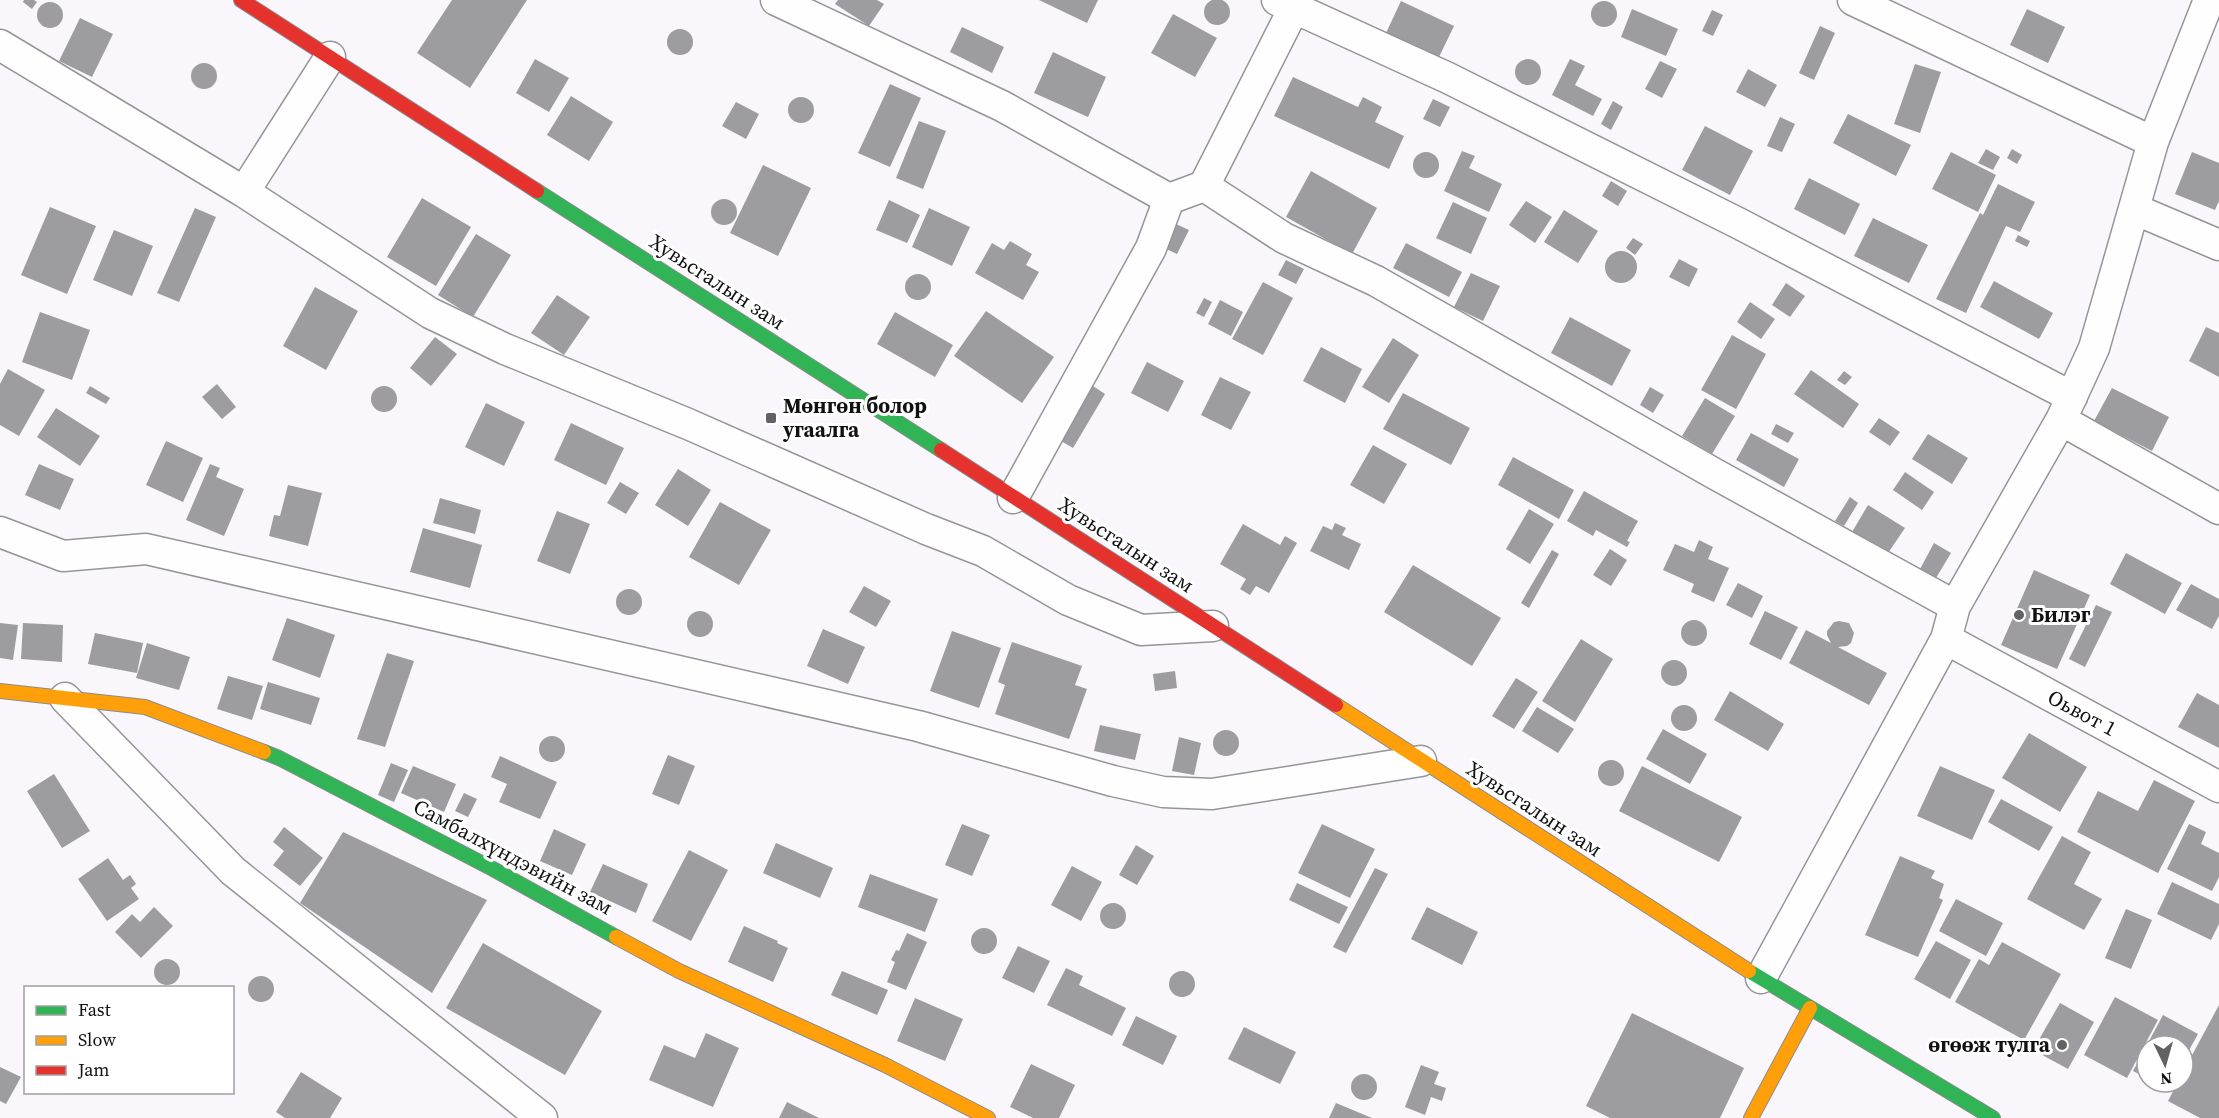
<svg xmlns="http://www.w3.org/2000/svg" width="2219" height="1118" viewBox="0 0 2219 1118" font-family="'Source Serif 4',serif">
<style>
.building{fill:#9d9ca0}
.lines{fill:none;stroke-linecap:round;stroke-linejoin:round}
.street-casing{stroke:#959597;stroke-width:33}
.fast-casing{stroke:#8c8b8d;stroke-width:16}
.slow-casing{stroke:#8c8b8d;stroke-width:16}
.jam-casing{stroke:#8c8b8d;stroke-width:16}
.street{stroke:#fefeff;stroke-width:30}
.fast{stroke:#30b455;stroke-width:14}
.slow{stroke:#ff9f0a;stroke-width:14}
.jam{stroke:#e5322d;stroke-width:14}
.poi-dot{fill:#626263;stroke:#fff;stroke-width:2}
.labels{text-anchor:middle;stroke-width:6;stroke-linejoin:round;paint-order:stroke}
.street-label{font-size:21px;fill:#111;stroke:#fff}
.poi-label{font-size:21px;font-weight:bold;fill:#111;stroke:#fff;text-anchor:start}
</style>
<rect width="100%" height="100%" fill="#f9f7fc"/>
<path class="building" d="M1204 12a13 13 0 1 1 26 0a13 13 0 1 1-26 0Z
M24 0H34L37 2 32 9 23 2Z
M452 0H527L470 88 417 53Z
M838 0H877L884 4 869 26 835 4Z
M1039 0H1098L1087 23Z
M1401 1 1454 26 1439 57 1386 33Z
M1591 14a13 13 0 1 1 26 0a13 13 0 1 1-26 0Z
M37 15a13 13 0 1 1 26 0a13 13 0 1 1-26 0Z
M1632 9 1678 29 1666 56 1621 37Z
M2027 9 2065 27 2048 63 2010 45Z
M1712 10 1723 15 1713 36 1702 31Z
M1173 14 1217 38 1195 77 1151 53Z
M80 18 113 34 92 77 59 61Z
M1820 26 1835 33 1814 80 1799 73Z
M962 27 1004 47 992 73 950 52Z
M667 42a13 13 0 1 1 26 0a13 13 0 1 1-26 0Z
M1053 52 1106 77 1088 117 1034 93Z
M535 59 569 78 549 112 516 93Z
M1570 59 1585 66 1575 85 1602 99 1593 116 1552 95Z
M1515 72a13 13 0 1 1 26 0a13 13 0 1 1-26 0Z
M1660 61 1677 69 1662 98 1645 89Z
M191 76a13 13 0 1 1 26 0a13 13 0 1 1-26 0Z
M1915 64 1941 72 1920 133 1894 124Z
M1748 69 1777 85 1765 107 1736 92Z
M1293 77 1358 107 1363 97 1382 107 1375 122 1404 136 1389 169 1274 116Z
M890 84 921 98 890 167 858 153Z
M571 96 613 122 589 161 547 135Z
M788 110a13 13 0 1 1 26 0a13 13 0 1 1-26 0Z
M1433 99 1450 107 1440 127 1423 119Z
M1613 101 1623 107 1611 130 1601 124Z
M736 102 759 114 746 139 722 126Z
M1848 114 1911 145 1896 176 1833 143Z
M1780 117 1795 124 1782 152 1767 146Z
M919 121 946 131 923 189 896 178Z
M1705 126 1753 151 1730 195 1682 170Z
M1986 149 2000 157 1993 170 1978 163Z
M2012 149 2022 155 2017 164 2007 158Z
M1462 151 1475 156 1469 168 1502 184 1489 212 1444 191Z
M1951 152 1996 175 1978 212 1932 189Z
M2192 152 2219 163V201L2215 210 2175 194Z
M1413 165a13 13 0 1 1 26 0a13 13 0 1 1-26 0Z
M763 165 811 188 778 256 730 233Z
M1311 171 1377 208 1352 254 1286 217Z
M1809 178 1860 204 1845 235 1794 209Z
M1611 181 1627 191 1618 206 1602 196Z
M1998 184 2035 202 2020 232 2006 226 1966 313 1936 299 1980 213 1983 215Z
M422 198 471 227 436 286 387 257Z
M711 212a13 13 0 1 1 26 0a13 13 0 1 1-26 0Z
M889 200 920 215 907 243 876 230Z
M1526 201 1552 217 1535 243 1509 225Z
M1453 202 1487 218 1471 254 1436 238Z
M50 207 96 226 67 294 21 275Z
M195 208 216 217 179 302 157 293Z
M929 208 970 227 952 266 912 247Z
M1564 210 1598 231 1578 263 1544 242Z
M1873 218 1928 245 1909 283 1854 256Z
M1176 224 1189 230 1177 254 1164 248Z
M114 230 153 246 132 296 93 280Z
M476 234 511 255 473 317 438 295Z
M2018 235 2030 241 2027 247 2015 241Z
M1633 238 1643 244 1635 255 1626 248Z
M1010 241 1032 254 1026 265 1039 272 1023 300 975 273 992 243 1004 250Z
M1406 243 1462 272 1449 297 1393 268Z
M1605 267a16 16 0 1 1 32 0a16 16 0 1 1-32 0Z
M1679 259 1698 269 1689 287 1669 277Z
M1286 260 1304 269 1296 284 1278 275Z
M1471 273 1500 286 1483 321 1454 307Z
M905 287a13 13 0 1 1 26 0a13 13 0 1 1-26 0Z
M1994 281 2053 313 2039 339 1980 307Z
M1263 282 1293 298 1263 355 1232 339Z
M1786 283 1805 296 1790 317 1772 305Z
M315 287 358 311 326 370 283 346Z
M557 295 590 317 564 355 531 333Z
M1204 298 1212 302 1204 317 1196 313Z
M1220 300 1243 312 1231 336 1208 324Z
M1750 302 1775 319 1761 339 1737 322Z
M986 311 1054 357 1022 403 954 356Z
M40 312 90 330 72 380 22 362Z
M895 312 953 345 935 377 877 344Z
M1570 317 1631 350 1612 386 1551 353Z
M2206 327 2219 333V377L2189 361Z
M1732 335 1766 354 1736 409 1701 390Z
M435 337 457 354 431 386 410 368Z
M1393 338 1419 355 1389 403 1362 387Z
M1321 347 1362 369 1345 403 1303 381Z
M1147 362 1184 381 1168 412 1131 393Z
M8 369 45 390 19 436 0 425V384Z
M1811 370 1859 404 1843 428 1794 394Z
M1844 371 1852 377 1845 385 1837 380Z
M1220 377 1251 392 1231 430 1201 415Z
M217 384 236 407 222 419 202 397Z
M371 399a13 13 0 1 1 26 0a13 13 0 1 1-26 0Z
M90 386 110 398 106 404 86 393Z
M1093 386 1105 394 1073 448 1061 441Z
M1650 387 1664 395 1653 413 1640 405Z
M2112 388 2169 417 2152 451 2094 421Z
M1403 393 1470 428 1451 465 1383 429Z
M1705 398 1735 416 1712 454 1682 436Z
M486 403 525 422 504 466 465 447Z
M56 408 100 436 80 466 37 437Z
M1879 418 1900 432 1890 446 1869 432Z
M571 423 624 448 606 485 554 460Z
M1776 424 1794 433 1788 443 1771 434Z
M1751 433 1799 459 1784 487 1736 460Z
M1928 434 1968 458 1952 484 1912 459Z
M166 441 203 458 183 502 146 485Z
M1373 445 1407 464 1384 504 1350 485Z
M1513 457 1574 490 1559 519 1498 485Z
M39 464 74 479 60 510 25 495Z
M210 464 220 468 216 477 244 489 224 536 186 520Z
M678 469 711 490 688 526 655 505Z
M1905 472 1934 492 1922 510 1893 490Z
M620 482 639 493 626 514 607 503Z
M288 485 322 493 308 546 269 536 274 515 280 516Z
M1584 491 1638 521 1627 541 1630 542 1627 547 1596 530 1593 536 1567 521Z
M1850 497 1858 503 1844 526 1835 521Z
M440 498 481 510 475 534 433 523Z
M720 502 771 530 739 585 689 557Z
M1868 505 1905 528 1888 553 1852 532Z
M1529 509 1554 524 1530 564 1506 549Z
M557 511 590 524 570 574 537 561Z
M1335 523 1346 528 1342 535 1361 544 1349 570 1310 551 1323 526 1332 530Z
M1243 524 1280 545 1285 536 1297 543 1269 593 1256 586 1250 595 1240 589 1246 579 1220 564Z
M423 528 482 545 470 588 410 572Z
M1699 540 1713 547 1708 559 1729 568 1714 602 1691 592 1694 584 1663 570 1675 544 1694 552Z
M1934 543 1951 553 1936 578 1920 569Z
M1610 549 1627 560 1611 586 1593 575Z
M1552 550 1559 554 1529 608 1521 603Z
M2126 553 2182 583 2165 614 2110 584Z
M1413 565 1501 618 1472 666 1384 612Z
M2034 570 2090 595 2057 669 2001 645Z
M1738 583 1763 596 1752 618 1726 605Z
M2191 584 2219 599V616L2212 629 2176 610Z
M864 586 891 601 876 627 849 612Z
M616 602a13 13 0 1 1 26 0a13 13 0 1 1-26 0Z
M2096 605 2112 612 2085 667 2069 659Z
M687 624a13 13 0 1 1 26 0a13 13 0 1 1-26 0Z
M1765 611 1798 627 1781 660 1749 644Z
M287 618 335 635 320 678 272 660Z
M1681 633a13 13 0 1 1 26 0a13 13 0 1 1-26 0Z
M1839 621 1849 623 1854 633 1851 643 1847 646 1838 647 1887 673 1869 705 1789 663 1806 630 1831 643 1827 635V631L1834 622Z
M0 623 18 625 13 660 0 658Z
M23 623 63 625 62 662 21 659Z
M823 629 865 647 848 684 807 666Z
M952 631 1001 648 979 708 930 691Z
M95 633 143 643 137 673 88 664Z
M1581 639 1613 659 1575 722 1542 701Z
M1012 642 1082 666 1075 685 1087 689 1069 739 995 714 1005 685 998 682Z
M147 643 190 657 179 690 136 678Z
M387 653 414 661 385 747 357 739Z
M1661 673a13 13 0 1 1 26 0a13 13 0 1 1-26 0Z
M1175 671 1177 688 1155 691 1153 674Z
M228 676 263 686 252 720 217 709Z
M1516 678 1538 692 1514 729 1492 716Z
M268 682 320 698 311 725 260 709Z
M1730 691 1784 724 1768 751 1714 720Z
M2197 693 2219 705V748L2178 727Z
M1671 718a13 13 0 1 1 26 0a13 13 0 1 1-26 0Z
M1537 707 1574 729 1558 753 1522 731Z
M1100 725 1141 734 1135 760 1094 751Z
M1663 729 1707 754 1690 784 1646 759Z
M1213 743a13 13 0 1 1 26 0a13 13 0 1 1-26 0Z
M2029 733 2087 767 2060 812 2002 778Z
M539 749a13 13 0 1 1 26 0a13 13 0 1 1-26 0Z
M1179 737 1201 743 1194 775 1172 771Z
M668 755 695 766 679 805 652 794Z
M500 756 557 782 540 819 499 802 507 784 491 777Z
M1598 773a13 13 0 1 1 26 0a13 13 0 1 1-26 0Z
M391 763 408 770 394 802 378 795Z
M413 766 456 784 444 812 401 793Z
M1642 766 1742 817 1719 862 1619 811Z
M1940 766 1995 790 1972 840 1917 816Z
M54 774 90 831 62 848 27 791Z
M2154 780 2195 801 2158 873 2077 832 2098 791 2138 811Z
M464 793 477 799 468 817 455 811Z
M2001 799 2053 827 2039 851 1988 822Z
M962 824 990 835 972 876 945 865Z
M1322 824 1375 849 1350 898 1298 873Z
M2189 824 2206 832 2201 844 2219 853V877L2212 891 2167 869Z
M284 827 323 858 300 886 273 865 284 851 273 842Z
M554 829 586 844 572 875 540 861Z
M343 832 487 900 432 993 300 903Z
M2062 836 2091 852 2074 884 2102 899 2084 930 2027 899Z
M776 843 833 868 820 898 763 873Z
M1136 845 1154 856 1137 885 1119 875Z
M689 850 728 870 691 941 652 921Z
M1900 856 1935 871 1931 878 1944 884 1939 898 1943 900 1918 957 1865 935Z
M108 858 123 880 130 875 136 884 131 888 139 899 107 921 78 879Z
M603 864 648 884 636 913 590 892Z
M1072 866 1102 882 1081 921 1051 905Z
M1375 868 1388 874 1346 953 1333 947Z
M870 874 938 899 925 932 858 907Z
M2172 882 2219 904V924L2211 940 2157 914Z
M1297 883 1348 907 1339 924 1289 900Z
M1956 899 2003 923 1986 956 1939 931Z
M1100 916a13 13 0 1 1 26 0a13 13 0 1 1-26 0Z
M154 907 173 926 141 958 115 932 132 914 140 922Z
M1427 907 1478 932 1462 965 1411 939Z
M2126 909 2152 920 2131 969 2105 958Z
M744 926 778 941 777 943 788 948 773 982 728 962Z
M971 941a13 13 0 1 1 26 0a13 13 0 1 1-26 0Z
M907 933 927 942 906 990 887 982 895 962 891 960 896 950 899 951Z
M1936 941 1971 960 1950 999 1914 979Z
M2002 942 2061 974 2024 1040 1955 1002 1979 959 1989 965Z
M483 943 602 1011 565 1075 446 1008Z
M1018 946 1050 961 1034 993 1002 978Z
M154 972a13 13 0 1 1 26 0a13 13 0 1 1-26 0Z
M1066 968 1083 976 1079 985 1126 1008 1112 1036 1047 1005Z
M1169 984a13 13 0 1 1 26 0a13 13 0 1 1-26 0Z
M842 971 888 990 877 1015 831 995Z
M248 989a13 13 0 1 1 26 0a13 13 0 1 1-26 0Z
M2115 997 2158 1020 2127 1078 2084 1055Z
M915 998 963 1019 945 1061 897 1041Z
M2060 1003 2094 1022 2068 1069 2033 1050Z
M2219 1005V1118H2200L2168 1101 2178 1082H2183V1072Z
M1632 1013 1744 1068 1720 1118H1610L1586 1106Z
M2163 1015 2198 1034 2183 1061V1046H2147V1078L2133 1071Z
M1136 1016 1177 1036 1163 1065 1122 1045Z
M1244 1027 1296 1052 1280 1084 1228 1059Z
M706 1033 739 1048 713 1107 649 1080 664 1045 695 1058Z
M1031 1064 1075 1085 1059 1118H1033L1010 1107Z
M1421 1065 1439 1072 1434 1084 1446 1088 1442 1101 1431 1097 1425 1115 1405 1107Z
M0 1067 21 1077 6 1104 0 1101Z
M301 1072 342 1098 330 1118H285L276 1112Z
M1351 1087a13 13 0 1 1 26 0a13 13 0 1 1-26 0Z
M2154 1082H2172L2168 1089Z
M787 1102 819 1118H779Z
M1336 1103 1372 1118H1329Z"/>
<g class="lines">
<g class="street-casing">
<path id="street" d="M776 0 1002 106 1169 199 1204 186 1284 238 1376 281 1715 474 1955 606
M1277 0 1448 78 1738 223 2072 397
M1853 0 2153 142
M0 45 244 192 330 57
M1204 186 1294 8
M244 192 430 313 505 349 688 424 926 529 983 551 1068 600 1141 630 1213 626
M2134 209 2219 245
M2061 420 2219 509
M1013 498 1151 248 1169 199
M0 532 63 556 146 549 918 726 1113 781 1163 792 1212 794 1421 761
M1946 639 2219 787
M65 698 233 871 542 1118
M1761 978 1946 639 1955 606 2061 420 2094 348 2153 142 2209 0"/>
</g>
<g class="fast-casing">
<path id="fast" d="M537 191 941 450
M264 752 279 758 493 869 616 937
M1749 971 1993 1118"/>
</g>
<g class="slow-casing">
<path id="slow" d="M0 691 145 707 264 752
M1336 705 1749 971
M616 937 679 971 885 1065 988 1118
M1751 1118 1810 1008"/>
</g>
<g class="jam-casing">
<path id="jam" d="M241 0 537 191
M941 450 1336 705"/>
</g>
<use href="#street" class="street"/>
<use href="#fast" class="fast"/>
<use href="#slow" class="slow"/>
<use href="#jam" class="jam"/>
</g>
<g class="poi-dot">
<rect x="765" y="412" width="12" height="12" rx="3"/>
<circle cx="2019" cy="615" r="6"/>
<circle cx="2062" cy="1045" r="6"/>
</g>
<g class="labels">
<g class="street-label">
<text transform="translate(717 282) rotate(33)" y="7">Хувьсгалын зам</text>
<text transform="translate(1126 545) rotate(33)" y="7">Хувьсгалын зам</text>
<text transform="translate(2082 713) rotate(28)" y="7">Оьвот 1</text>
<text transform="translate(1534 809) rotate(33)" y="7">Хувьсгалын зам</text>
<text transform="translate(513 857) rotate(28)" y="7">Самбалхүндэвийн зам</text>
</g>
<g class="poi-label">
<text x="783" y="413">Мөнгөн болор<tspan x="783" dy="24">угаалга</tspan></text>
<text x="2031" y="622">Билэг</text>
<text x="2050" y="1052" text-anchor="end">өгөөж тулга</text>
</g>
</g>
<rect x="24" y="986" width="210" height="108" fill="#ffffff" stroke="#a0a0a0" stroke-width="1.5"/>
<rect x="36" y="1006" width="30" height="9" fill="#30b455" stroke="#a0a0a0" stroke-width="1.5"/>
<text x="78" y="1016" font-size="18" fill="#111111">Fast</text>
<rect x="36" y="1036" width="30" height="9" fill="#ff9f0a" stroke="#a0a0a0" stroke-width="1.5"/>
<text x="78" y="1046" font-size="18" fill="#111111">Slow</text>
<rect x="36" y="1066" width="30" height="9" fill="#e5322d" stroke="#a0a0a0" stroke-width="1.5"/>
<text x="78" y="1076" font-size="18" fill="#111111">Jam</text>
<g transform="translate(2165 1064) rotate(175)"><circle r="28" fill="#ffffff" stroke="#a0a0a0" stroke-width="1.5"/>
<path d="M0-4.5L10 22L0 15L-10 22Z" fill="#626263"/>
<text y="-9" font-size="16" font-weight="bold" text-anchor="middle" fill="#111111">N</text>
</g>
</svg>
